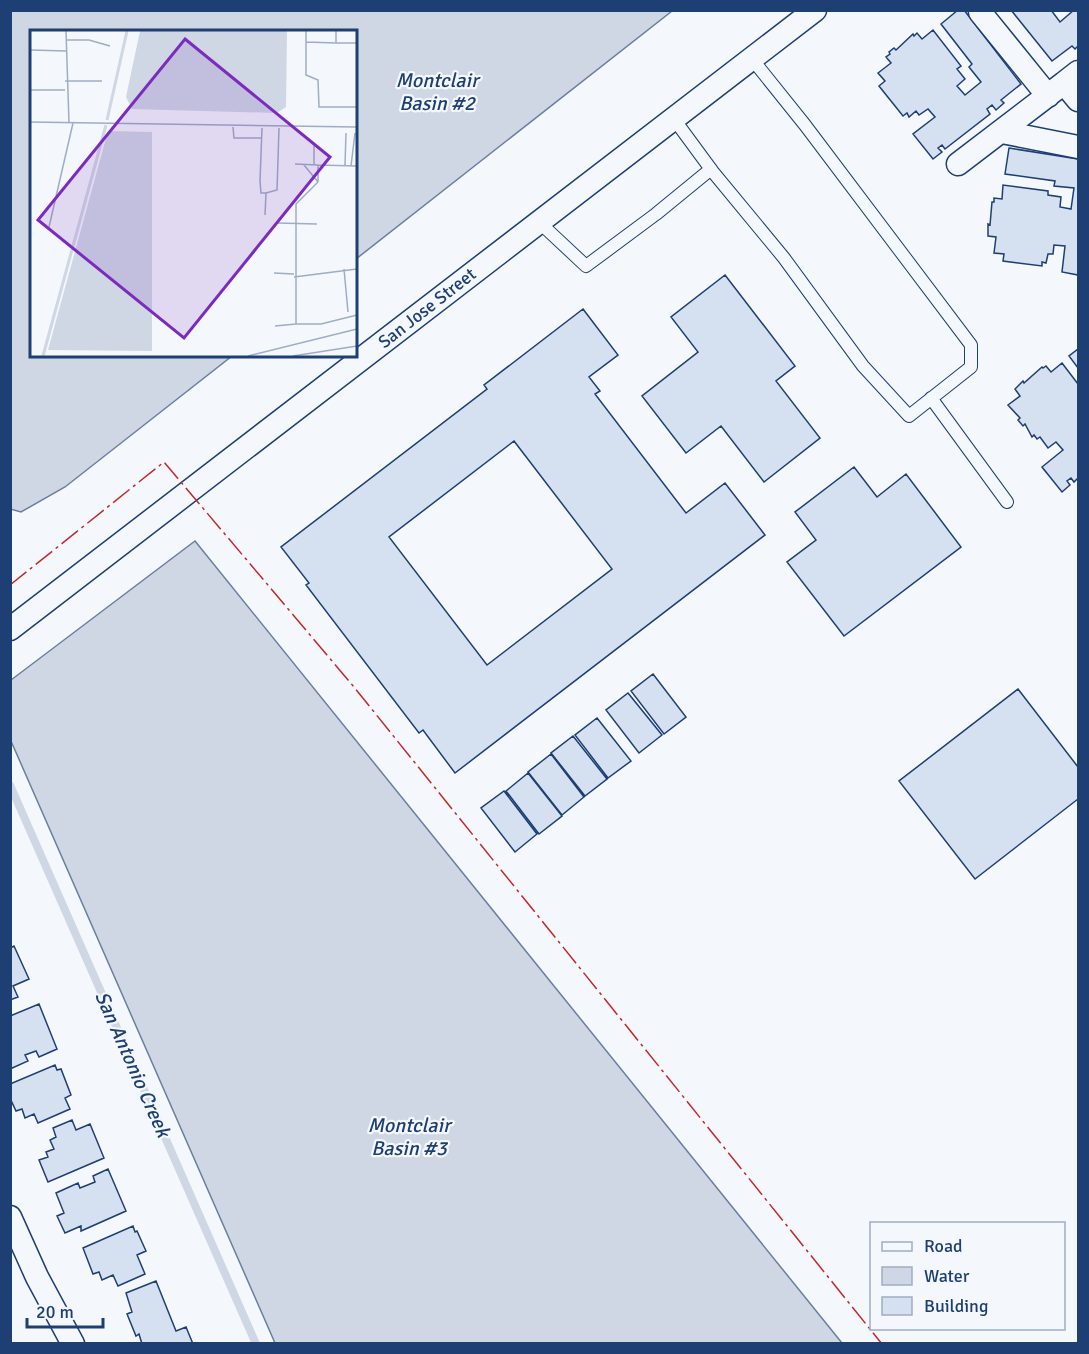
<svg xmlns="http://www.w3.org/2000/svg" width="1089" height="1354" viewBox="0 0 1089 1354" font-family="Signika,sans-serif">
<style>
.water{fill:#cfd7e4;stroke:#687fa3;stroke-width:1.5}
.lines{fill:none;stroke-linecap:round;stroke-linejoin:round}
.stream{stroke:#cfd7e4;stroke-width:8}
.building{fill:#d5e0f0;stroke:#1d3f73;stroke-width:1.5;fill-rule:evenodd}
.service-casing{stroke:#1d3f73;stroke-width:14}
.minor-casing{stroke:#1d3f73;stroke-width:25}
.service{stroke:#f4f7fb;stroke-width:12}
.minor{stroke:#f4f7fb;stroke-width:22}
.power{stroke:#c62828;stroke-width:1.5;stroke-dasharray:21 4.5 3 4.5;stroke-linecap:butt}
.labels{text-anchor:middle;stroke-width:4.5;stroke-linejoin:round;paint-order:stroke}
.street-label{font-size:18px;fill:#1d3f73;stroke:#f4f7fb}
.water-label{font-size:20px;font-style:italic;fill:#1d3f73;stroke:#f4f7fb}
.inset-river{fill:none;stroke:#cfd7e4;stroke-width:3}
.inset-road{fill:none;stroke:#9eadc5;stroke-width:1.5}
.view{fill:#7b2cbf;fill-opacity:0.15;stroke:#7b2cbf;stroke-width:3}
.inset-edge{fill:none;stroke:#1d3f73;stroke-width:3}
</style>
<rect width="100%" height="100%" fill="#f4f7fb"/>
<path class="water" d="M10 11 11 10 672 11 356 259V32H32V356H232L65 487 21 512 10 509Z
M195 541 842 1343H275L11 741V680Z"/>
<g class="lines">
<path class="stream" d="M10 785 256 1344"/>
</g>
<path class="building" d="M958 10H964L1021 84 1001 100 1004 103 996 110 992 105 987 109 990 114 945 149 942 145 938 148 942 152 933 159 913 134 935 117 928 109 919 115 916 111 909 117 907 113 903 116 879 86 885 81 878 73 891 63 886 57 890 54 889 52 894 48 896 50 913 34 914 36 917 33 922 39 933 30 961 66 957 69 965 79 957 86 965 95 981 82 969 67 972 64 941 24Z
M1011 10H1051L1060 22 1074 10H1078V46L1075 49 1072 46 1052 61Z
M1009 148 1078 159V275L1062 272 1065 246 1054 245 1053 254H1048L1046 263 1042 262V266L1003 261 1004 254 994 253 996 237 988 236V224L990 225 992 202H994V198L1002 199 1003 185 1048 191V195L1061 197 1060 207 1071 209 1074 188 1054 186 1055 181 1005 174Z
M725 275 795 366 776 381 820 438 764 482 721 426 686 453 642 396 698 352 671 317Z
M583 309 618 355 589 377 600 391 595 394 686 513 725 483 765 535 455 773 423 730 419 733 306 585 309 583 281 547 487 389 484 385ZM514 441 612 569 487 665 389 537Z
M1078 349V368L1069 356Z
M1062 363 1078 384V478L1074 482 1071 478 1067 481 1070 485 1062 492 1042 467 1063 450 1056 442 1048 448 1040 437 1037 439 1034 435 1032 437 1025 424 1023 426 1018 420 1020 418 1008 405 1020 396 1015 389 1023 381 1024 383 1042 367 1043 368 1046 366 1051 372Z
M854 467 877 497 906 474 961 547 844 636 787 562 816 540 795 512Z
M653 674 686 717 664 734 631 691Z
M1018 689 1078 767V799L975 879 899 781Z
M628 693 662 735 639 753 606 710Z
M597 718 631 761 608 778 575 735Z
M573 736 607 779 585 796 551 753Z
M551 754 584 797 562 815 528 772Z
M528 773 562 816 539 834 506 791Z
M504 791 537 834 515 852 481 808Z
M14 946 29 979 13 986 18 997 10 1000V948Z
M39 1004 57 1049 39 1057 36 1051 25 1055 28 1061 10 1069V1016Z
M55 1065 57 1070 61 1069 71 1095 65 1098 70 1109 38 1123 34 1114 25 1118 22 1109 16 1111 10 1098V1084Z
M72 1120 76 1130 90 1124 104 1158 48 1182 39 1160 48 1157 46 1152 54 1149 50 1140 56 1137 53 1128Z
M108 1169 126 1211 81 1231V1226L65 1233 57 1216 64 1213 56 1193 78 1183 80 1188 95 1182 93 1176Z
M133 1226 135 1232 137 1231 146 1251 137 1255 145 1274 118 1286 113 1275 102 1280 99 1272 93 1274 83 1248Z
M156 1281 176 1331 186 1327 193 1344H142L139 1334 136 1336 127 1314 132 1312 126 1293Z"/>
<g class="lines">
<g class="service-casing">
<path id="service" d="M674 119 713 172 784 258 863 366 909 416 971 367V345L805 125 752 59
M539 222 586 266 656 214 711 169
M931 398 1007 502"/>
</g>
<g class="minor-casing">
<path id="minor" d="M980 12 1048 96
M1078 72 1064 83 1078 100
M1002 132 1078 147
M958 164 1064 83
M10 629 815 10
M10 1217 37 1277 73 1344"/>
</g>
<use href="#service" class="service"/>
<use href="#minor" class="minor"/>
<path class="power" d="M10 585 164 462 354 687 882 1344"/>
</g>
<g class="labels">
<g class="street-label">
<text transform="translate(427 308) rotate(-38)" y="6">San Jose Street</text>
</g>
<g class="water-label">
<text x="437" y="87">Montclair<tspan x="437" dy="23">Basin #2</tspan></text>
<text transform="translate(133 1064) rotate(66)" y="7">San Antonio Creek</text>
<text x="409" y="1132">Montclair<tspan x="409" dy="23">Basin #3</tspan></text>
</g>
</g>
<g transform="translate(30 30)">
<rect width="327" height="327" fill="#f4f7fb"/>
<path d="M110 1H257L256 77 247 83 102 79 96 67ZM78 101 122 102V321L18 320Z" fill="#cfd7e4"/>
<path class="inset-river" d="M77 90 97 1M13 326 76 95"/>
<path class="inset-road" d="M36 1 39 93M276 1V12L306 13M306 1V13H327M36 10H59L80 16M276 12V45L288 50 289 77H327M1 20 36 21M35 51H72M1 60H35M0 92 327 97M203 97 204 108H231M232 98 230 151 231 163H236L247 160 249 98M265 134 288 135M274 135 288 152M284 135V116M315 135 316 103M321 136 325 103M288 152 266 174V294H291L327 285M288 152V135L327 136M235 185 236 163M247 193 287 194M19 197 43 93M314 239 318 282M244 243 264 244M264 247 327 239M245 296 266 294M218 326 327 299M263 326 327 316"/>
<path class="view" d="M155 9 300 127 154 308 8 190Z"/>
<rect width="327" height="327" class="inset-edge"/>
</g>
<rect width="1089" height="1354" fill="none" stroke="#1d3f73" stroke-width="24"/>
<rect x="870" y="1222" width="195" height="108" fill="#f4f7fb" stroke="#9eadc5" stroke-width="1.5"/>
<rect x="882" y="1242" width="30" height="9" fill="#f4f7fb" stroke="#9eadc5" stroke-width="1.5"/>
<text x="924" y="1252" font-size="18" fill="#1d3f73">Road</text>
<rect x="882" y="1267" width="30" height="18" fill="#cfd7e4" stroke="#9eadc5" stroke-width="1.5"/>
<text x="924" y="1282" font-size="18" fill="#1d3f73">Water</text>
<rect x="882" y="1297" width="30" height="18" fill="#d5e0f0" stroke="#9eadc5" stroke-width="1.5"/>
<text x="924" y="1312" font-size="18" fill="#1d3f73">Building</text>
<path d="M27 1318v9h76v-9" fill="none" stroke="#1d3f73" stroke-width="3"/>
<text x="36" y="1318" font-size="18" fill="#1d3f73" stroke="#f4f7fb" stroke-width="4.5" paint-order="stroke">20 m</text>
</svg>
